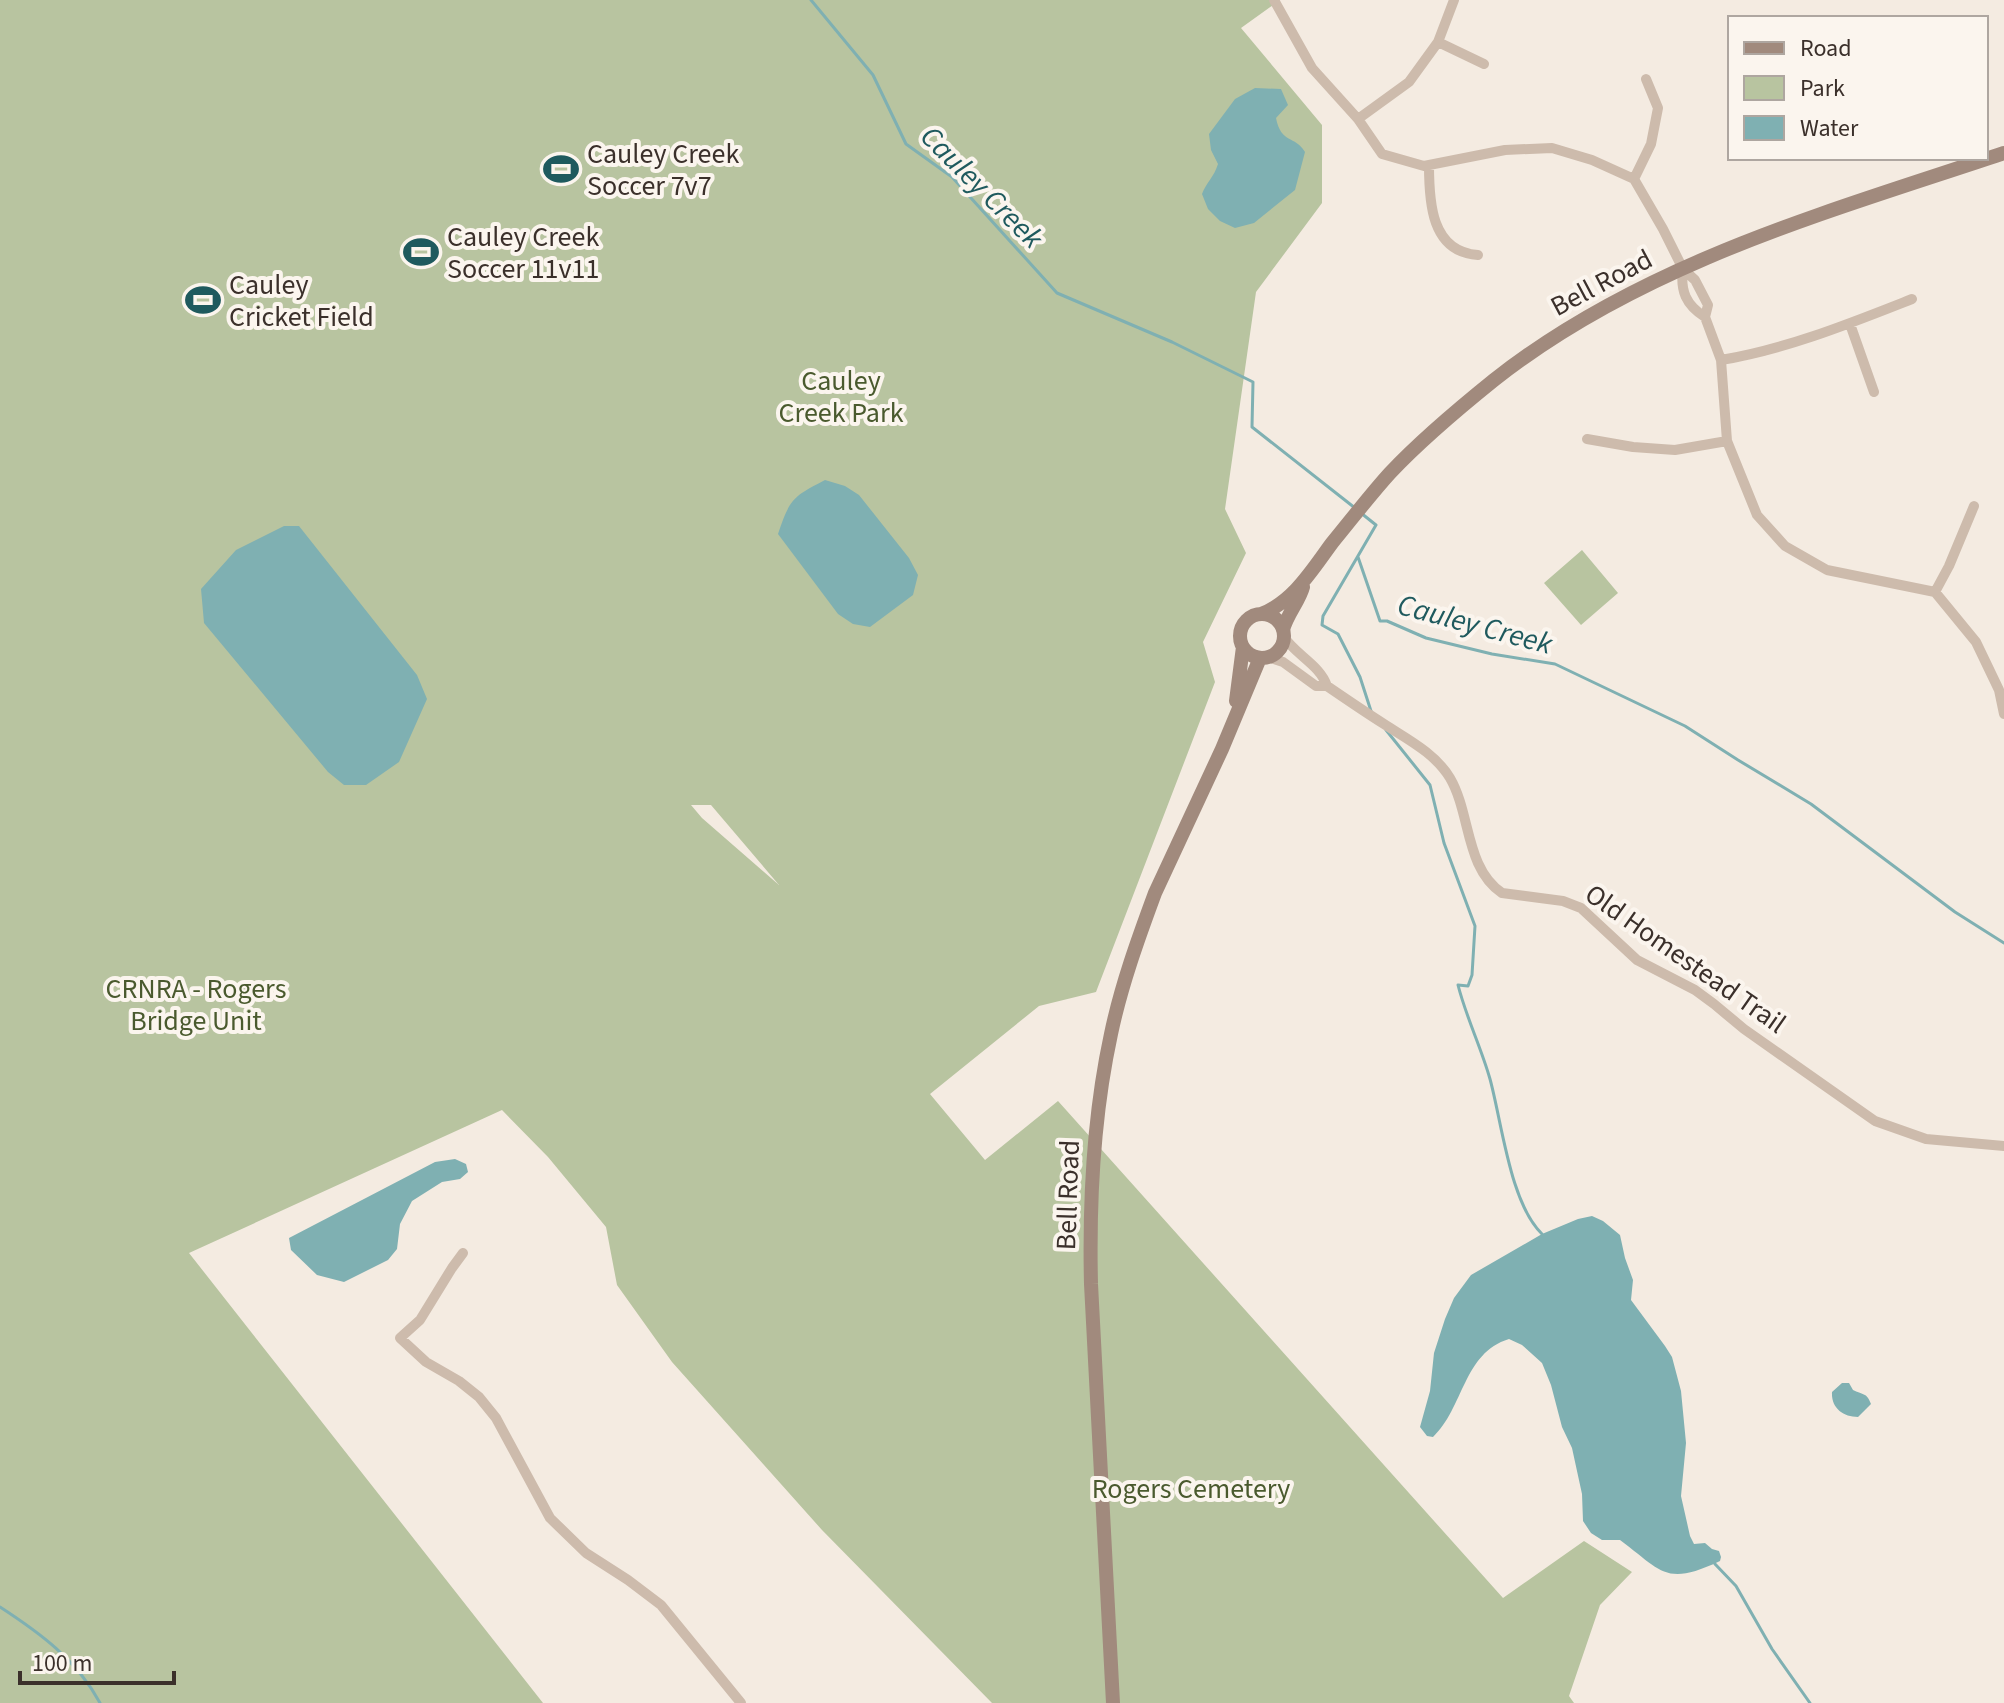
<svg xmlns="http://www.w3.org/2000/svg" width="2004" height="1703" viewBox="0 0 2004 1703" font-family="'Source Sans 3',sans-serif">
<style>
.green{fill:#b8c4a0;fill-rule:evenodd}
.water{fill:#7fb0b2}
.lines{fill:none;stroke-linecap:round;stroke-linejoin:round}
.stream{stroke:#7fb0b2;stroke-width:3}
.street{stroke:#cdbbac;stroke-width:10}
.secondary{stroke:#a18a7d;stroke-width:14}
.labels{text-anchor:middle;stroke-width:8;stroke-linejoin:round;paint-order:stroke}
.poi-label{font-size:28px;fill:#3b302b;stroke:#fbf5ee;text-anchor:start}
.street-label{font-size:28px;fill:#3b302b;stroke:#fbf5ee}
.park-label{font-size:28px;fill:#4a5a2e;stroke:#fbf5ee}
.water-label{font-size:30px;font-style:italic;fill:#1f5a5e;stroke:#fbf5ee}
</style>
<rect width="100%" height="100%" fill="#f4ebe1"/>
<path class="green" d="M0 0H1280L1241 28 1322 125V203L1256 292 1225 509 1246 553 1203 642 1215 682 1096 992 1039 1006 930 1094 985 1160 1058 1101 1503 1598 1584 1541 1632 1572 1600 1605 1569 1696 1574 1703H992L822 1530 672 1362 617 1285 606 1227 548 1157 502 1110 189 1253 543 1703H0ZM691 805H711L779 885 702 818Z
M1582 550 1618 593 1581 625 1544 583Z"/>
<path class="water" d="M1255 88 1281 89 1288 105 1276 118C1281 144 1295 135 1305 152L1295 190 1254 223 1235 228 1220 221 1208 209 1202 194C1206 183 1214 177 1218 164L1211 150 1209 134 1235 99Z
M825 480 845 486 859 495 909 558 918 575 913 595 870 627 853 624 838 614 778 534C790 499 792 497 825 480Z
M284 526H299L417 675 427 699 399 762 366 785H344L328 772 204 623 201 589 236 550Z
M455 1159 466 1164 468 1172 460 1179 442 1182 412 1201 400 1224 397 1249 388 1260 344 1282 317 1275 291 1250 289 1238 435 1162Z
M1592 1216 1603 1221 1620 1235 1625 1258 1633 1280 1631 1300 1665 1346 1672 1357 1681 1391 1686 1443 1681 1496 1690 1536 1694 1544 1705 1543 1712 1549 1719 1551 1721 1557 1720 1561C1665 1587 1662 1571 1620 1540H1602L1591 1533 1583 1521 1582 1494 1572 1448 1562 1427 1551 1385 1542 1363 1522 1345 1509 1339C1463 1353 1464 1408 1433 1437L1427 1436 1420 1427 1430 1391 1434 1353 1445 1319 1454 1298 1471 1275 1542 1234 1578 1219Z
M1842 1383H1849L1853 1390C1862 1395 1867 1392 1871 1404L1858 1417C1843 1417 1831 1408 1832 1392Z"/>
<g class="lines">
<path class="stream" d="M811 0 873 75 906 144 952 177 1057 293 1172 342 1253 382 1252 427 1355 508
M1361 513 1376 525 1323 616 1322 625 1338 634 1360 677 1371 711
M1358 557 1380 621H1387L1426 638 1492 654 1555 664 1685 726 1738 760 1811 804 1955 912 2004 943
M1386 730 1430 785 1444 843 1475 926 1472 975 1468 986 1458 985C1466 1017 1481 1047 1490 1079 1502 1123 1510 1203 1542 1234
M1715 1564 1736 1586 1772 1649 1810 1703
M0 1607C40 1633 77 1660 100 1703"/>
<path class="street" d="M1274 0 1312 68 1358 119 1382 154 1424 166 1505 150 1552 148 1592 160 1634 179 1663 229 1683 269 1695 280 1708 305 1705 317 1721 360 1727 441 1757 515 1785 546 1827 570 1935 592 1976 642 1999 690 2004 714
M1438 42 1484 64
M1358 119 1409 82 1438 42 1454 0
M1429 165C1429 202 1431 252 1478 255
M1634 179 1651 144 1658 108 1646 79
M1683 269C1680 291 1686 305 1705 317
M1850 324 1874 392
M1721 360C1787 349 1851 323 1912 299
M1587 439 1633 447 1675 450 1727 441
M1935 592 1949 566 1974 506
M1284 637C1296 655 1320 665 1327 686
M1268 657 1283 662 1316 686H1327
M1327 686C1346 699 1365 712 1384 724 1407 739 1435 753 1450 778 1471 814 1465 868 1502 893L1563 901 1581 908 1637 960 1695 990 1714 1004 1744 1029 1875 1121 1926 1139 2004 1146
M463 1253 452 1268 420 1320 400 1338 426 1362 459 1381 479 1397 496 1418 550 1518 586 1553 628 1580 661 1605 741 1703"/>
<path class="secondary" d="M1261 614C1293 602 1312 570 1332 543 1351 520 1370 495 1390 473 1421 440 1458 409 1494 380 1642 263 1828 212 2004 153
M1240 636a22 22 0 1 1 44 0a22 22 0 1 1-44 0Z
M1283 630C1287 614 1299 602 1303 587
M1236 701 1243 647
M1113 1703 1091 1284C1089 1199 1093 1117 1111 1034 1121 986 1138 939 1155 893L1222 749 1260 658"/>
</g>
<defs>
<g id="stadium-bare" transform="scale(2.76)"><path d="M0-5a6.5 5 0 1 0 0 10a6.5 5 0 1 0 0-10ZM-3.5-1.8h7v3.6h-7Z" fill="#1f5a5e" stroke="#fbf5ee" stroke-width="2.5" paint-order="stroke"/></g>
</defs>
<g fill-rule="evenodd">
<use href="#stadium-bare" x="561" y="169"/>
<use href="#stadium-bare" x="421" y="252"/>
<use href="#stadium-bare" x="203" y="300"/>
</g>
<g class="labels">
<g class="poi-label">
<text x="587" y="163">Cauley Creek<tspan x="587" dy="32">Soccer 7v7</tspan></text>
<text x="447" y="246">Cauley Creek<tspan x="447" dy="32">Soccer 11v11</tspan></text>
<text x="229" y="294">Cauley<tspan x="229" dy="32">Cricket Field</tspan></text>
</g>
<g class="street-label">
<text transform="translate(1601 282) rotate(-28)" y="10">Bell Road</text>
<text transform="translate(1686 958) rotate(35)" y="10">Old Homestead Trail</text>
<text transform="translate(1067 1195) rotate(-88)" y="10">Bell Road</text>
</g>
<g class="park-label">
<text x="841" y="390">Cauley<tspan x="841" dy="32">Creek Park</tspan></text>
<text x="196" y="998">CRNRA - Rogers<tspan x="196" dy="32">Bridge Unit</tspan></text>
<text x="1191" y="1498">Rogers Cemetery</text>
</g>
<g class="water-label">
<text transform="translate(982 187) rotate(45)" y="10">Cauley Creek</text>
<text transform="translate(1475 624) rotate(15)" y="10">Cauley Creek</text>
</g>
</g>
<rect x="1728" y="16" width="260" height="144" fill="#fbf5ee" stroke="#aea6a0" stroke-width="2"/>
<rect x="1744" y="42" width="40" height="12" fill="#a18a7d" stroke="#aea6a0" stroke-width="2"/>
<text x="1800" y="56" font-size="24" fill="#3b302b">Road</text>
<rect x="1744" y="76" width="40" height="24" fill="#b8c4a0" stroke="#aea6a0" stroke-width="2"/>
<text x="1800" y="96" font-size="24" fill="#3b302b">Park</text>
<rect x="1744" y="116" width="40" height="24" fill="#7fb0b2" stroke="#aea6a0" stroke-width="2"/>
<text x="1800" y="136" font-size="24" fill="#3b302b">Water</text>
<path d="M20 1671v12h154v-12" fill="none" stroke="#3b302b" stroke-width="4"/>
<text x="32" y="1671" font-size="24" fill="#3b302b" stroke="#fbf5ee" stroke-width="6" paint-order="stroke">100 m</text>
</svg>
